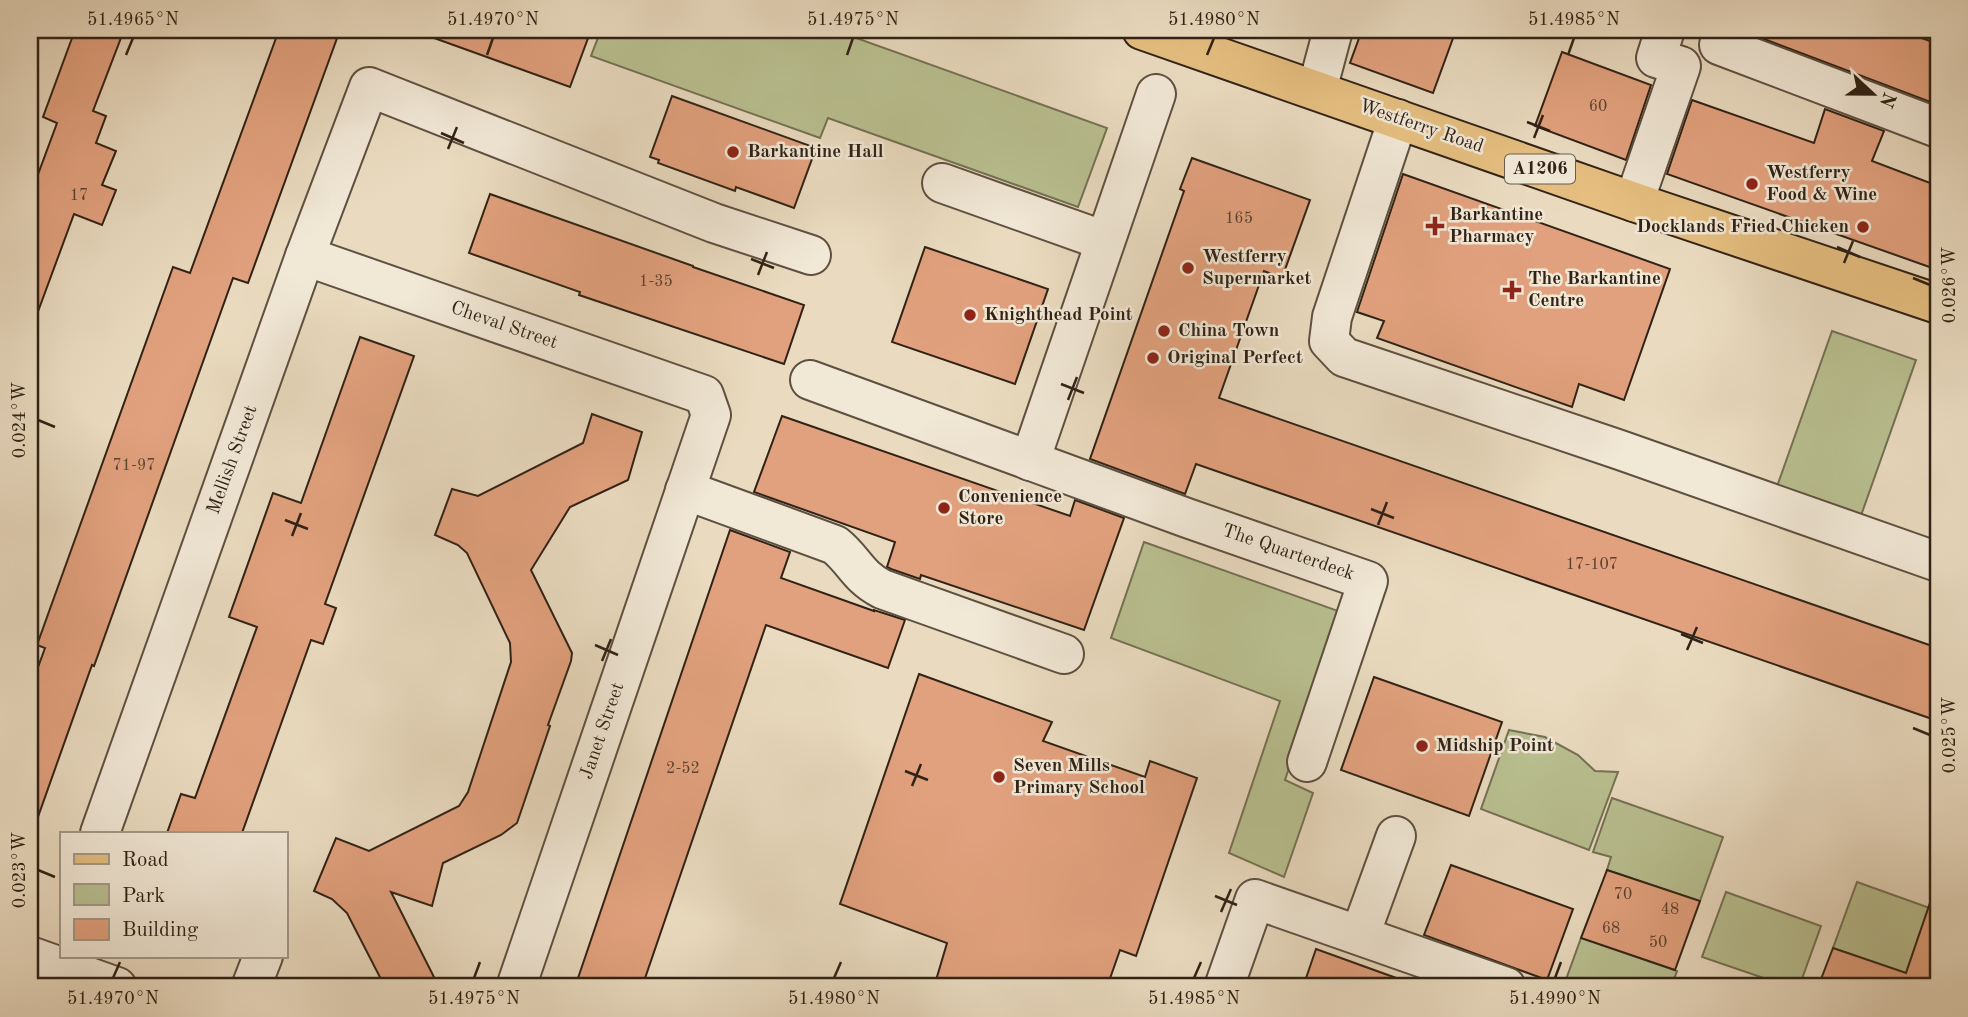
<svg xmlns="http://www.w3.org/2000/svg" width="1968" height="1017" viewBox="0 0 1968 1017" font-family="'Old Standard TT',serif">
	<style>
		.green { fill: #b9c091; stroke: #747154; stroke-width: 2 }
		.building { fill: #e2a17e; stroke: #302216; stroke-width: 2 }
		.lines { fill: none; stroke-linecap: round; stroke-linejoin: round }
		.minor-casing { stroke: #5e5040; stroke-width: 42 }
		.major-casing { stroke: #302216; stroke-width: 42 }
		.minor { stroke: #f1e8d6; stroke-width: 38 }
		.major { stroke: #e5be80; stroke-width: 38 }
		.ticks { fill: none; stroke: #302216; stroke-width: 2.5 }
		.poi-dot { fill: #8f2418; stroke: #f1e8d6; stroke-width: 2.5 }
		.labels { text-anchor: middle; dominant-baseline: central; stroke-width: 5; stroke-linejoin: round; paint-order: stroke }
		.number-label { font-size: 16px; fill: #5c4230 }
		.shield { fill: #f1e8d6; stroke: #6a5d50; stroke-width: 2 }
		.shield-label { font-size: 18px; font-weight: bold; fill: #302216 }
		.street-label { font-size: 19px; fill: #302216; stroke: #f1e8d6 }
		.poi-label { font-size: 19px; font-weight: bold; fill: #302216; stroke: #f1e8d6; text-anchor: start }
		.neatline { fill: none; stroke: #302216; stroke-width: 2.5 }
		.ticks-label { font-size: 18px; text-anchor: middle; fill: #302216 }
	</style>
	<rect width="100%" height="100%" fill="#eadbc0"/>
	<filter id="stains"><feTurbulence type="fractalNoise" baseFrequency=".00286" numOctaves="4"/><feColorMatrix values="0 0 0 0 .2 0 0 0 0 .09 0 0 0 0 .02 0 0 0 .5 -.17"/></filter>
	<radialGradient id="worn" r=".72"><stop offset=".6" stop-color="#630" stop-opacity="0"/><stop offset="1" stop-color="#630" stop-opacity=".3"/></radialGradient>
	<g class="green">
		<path d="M601,30h233l273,98 -29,79 -250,-89 -8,20 -229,-82z"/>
		<path d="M1832,331l84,29 -58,164 -84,-29z"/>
		<path d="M1144,542l197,70 -56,168 28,13 -29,84 -55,-24 51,-152 -169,-63z"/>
		<path d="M1509,730l36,7 33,18 17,16 23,1 -29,78 -108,-41z"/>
		<path d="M1612,798l111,39 -23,64 -93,-31 4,-13 -18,-5z"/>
		<path d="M1857,882l81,29v27l-18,-6 -14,41 -73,-25z"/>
		<path d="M1726,892l95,34 -22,61h-9l-88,-30z"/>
		<path d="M1581,938l96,33 -6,16h-100l-7,-2z"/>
	</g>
	<g class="building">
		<path d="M75,30h49l-31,81 13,5 -10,27 20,8 -14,34 14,5 -14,35 -28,-11 -41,111 -3,-1v-128l27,-73 -14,-6z"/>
		<path d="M279,30h61l-92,253 -15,-5 -139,388 -2,-1 -58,163 -4,-1v-138l15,-41 -8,-3 136,-378 17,6z"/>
		<path d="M423,30h168l-21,57 -147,-53z"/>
		<path d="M1362,30h94l-23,63 -83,-30z"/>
		<path d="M1740,30h160l38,14v42l-5,17z"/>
		<path d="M1562,52l89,33 -25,75 -91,-34z"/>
		<path d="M672,96l144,52 -22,60 -58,-21 -1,4 -77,-28 1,-3 -9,-3z"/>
		<path d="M1692,100l122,43 11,-34 59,22 -12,30 66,25v84l-271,-96z"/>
		<path d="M1192,158l118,42 -28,78 -18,-7 -45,127 719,250v73l-742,-257 -11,30 -95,-35 94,-268 -4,-2z"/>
		<path d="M1403,174l267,95 -46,131 -45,-16 -7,23 -195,-69 7,-17 -27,-9z"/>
		<path d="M490,194l203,72v1l111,38 -20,59 -205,-69 1,-3 -111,-39z"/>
		<path d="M925,247l123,42 -33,95 -123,-42z"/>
		<path d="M360,337l54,19 -89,248 11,4 -13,36 -12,-4 -69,193h-75l14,-39 14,4 62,-171 -28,-10 44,-124 28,10z"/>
		<path d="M592,414l50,18 -14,48 -58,27 -39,63 41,83 -1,8 -23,64 2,1 -33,97 -16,12 -58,28 -11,43 -41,-14 48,95h-54l-38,-74 -15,-14 -18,-8 22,-53 33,13 90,-45 9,-14 43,-130 -1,-19 -43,-90 -9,-8 -23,-10 17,-46 26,7 105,-53z"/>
		<path d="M782,416l288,100 5,-16 49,18 -40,112 -163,-55 -1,4 -29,-10 -4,-2 8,-25 -141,-50z"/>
		<path d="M730,530l60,22 -9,26 93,33v-1l31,10 -17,48 -122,-43 -124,362h-67z"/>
		<path d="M919,674l133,48 -9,19 102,36 5,-16 47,17 -61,178 -16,-6 -13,37h-173l13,-44 -107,-39z"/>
		<path d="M1374,677l128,45 -33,94 -128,-46z"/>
		<path d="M1451,865l122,44 -26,71 -123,-45z"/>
		<path d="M1607,870l93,31 -25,69 -94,-32z"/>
		<path d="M1933,894l5,1v92h-120l15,-39 73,25z"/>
		<path d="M1316,949l94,34 -1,4h-106z"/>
	</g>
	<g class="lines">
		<g class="minor-casing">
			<g id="minor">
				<path d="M1719,45l219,83"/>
				<path d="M1317,90l16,-60"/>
				<path d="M1398,119l-66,198 -3,24 15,16 276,93 318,112"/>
				<path d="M942,183l163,58"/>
				<path d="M1634,202l47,-136 -25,-8 9,-28"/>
				<path d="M305,256l399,139 7,20 -195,572"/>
				<path d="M810,380l377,138 181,63 -61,181"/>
				<path d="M1030,461l126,-367"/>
				<path d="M685,490l150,55c19,15 22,31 47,44l182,65"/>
				<path d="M100,833l205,-577 64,-169 345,136 97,32"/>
				<path d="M1360,935l36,-99"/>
				<path d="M30,956l87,31"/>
				<path d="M251,987l12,-31"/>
				<path d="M1224,987l31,-88 251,88"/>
			</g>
		</g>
		<g class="major-casing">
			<path id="major" d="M1142,30l492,172 304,102"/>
		</g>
		<use href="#minor" class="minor"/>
		<use href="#major" class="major"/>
	</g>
	<path class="ticks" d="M126,55l7,-17M487,55l6,-17M847,55l6,-17M1207,55l7,-17M1568,55l6,-17M1527,122l23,9M441,133l23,10M1534,138l9,-23M448,149l9,-22M1837,247l23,10M751,259l23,9M1844,263l9,-22M758,275l9,-23M1913,278l17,7M1061,384l23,9M1068,400l9,-23M38,420l17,7M1371,509l23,9M285,520l23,9M1378,525l9,-23M292,536l9,-23M1681,634l22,9M595,645l23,10M1687,650l10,-23M602,661l9,-22M1913,728l17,7M905,771l23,9M912,786l9,-22M38,870l17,7M1215,896l22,9M1221,912l10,-23M113,978l7,-16M474,978l6,-16M834,978l7,-16M1194,978l7,-16M1555,978l6,-16"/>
	<g class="poi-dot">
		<circle cx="733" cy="152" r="7"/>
		<circle cx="1752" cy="184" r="7"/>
		<path d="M1431.5 215.5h7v7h7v7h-7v7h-7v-7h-7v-7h7z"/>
		<circle cx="1863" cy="227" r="7"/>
		<circle cx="1188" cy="268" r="7"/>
		<path d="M1508.5 279.5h7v7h7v7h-7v7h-7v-7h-7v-7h7z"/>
		<circle cx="970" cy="315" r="7"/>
		<circle cx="1164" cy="331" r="7"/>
		<circle cx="1153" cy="358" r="7"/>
		<circle cx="944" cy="508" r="7"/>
		<circle cx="1422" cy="746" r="7"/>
		<circle cx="999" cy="777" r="7"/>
	</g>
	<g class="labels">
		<g class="number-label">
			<text x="1598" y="107">60</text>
			<text x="79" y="196">17</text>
			<text x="1239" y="219">165</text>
			<text x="656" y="282">1-35</text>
			<text x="134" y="466">71-97</text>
			<text x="1592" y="565">17-107</text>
			<text x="683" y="769">2-52</text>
			<text x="1623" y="895">70</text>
			<text x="1670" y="910">48</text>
			<text x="1611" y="929">68</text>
			<text x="1658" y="943">50</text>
		</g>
		<rect class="shield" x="1505" y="154.5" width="70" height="29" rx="5"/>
		<g class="shield-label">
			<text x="1540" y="169">A1206</text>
		</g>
		<g class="street-label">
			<text transform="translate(1421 127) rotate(19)">Westferry Road</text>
			<text transform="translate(504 326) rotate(19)">Cheval Street</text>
			<text transform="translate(233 460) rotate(-70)">Mellish Street</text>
			<text transform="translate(1288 553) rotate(19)">The Quarterdeck</text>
			<text transform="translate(603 731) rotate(-71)">Janet Street</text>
		</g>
		<g class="poi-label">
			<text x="747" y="152">Barkantine Hall</text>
			<text x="1766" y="173">Westferry<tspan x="1766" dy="22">Food &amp; Wine</tspan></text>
			<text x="1449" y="215">Barkantine<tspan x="1449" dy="22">Pharmacy</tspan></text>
			<text x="1849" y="227" text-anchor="end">Docklands Fried Chicken</text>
			<text x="1202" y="257">Westferry<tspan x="1202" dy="22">Supermarket</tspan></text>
			<text x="1528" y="279">The Barkantine<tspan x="1528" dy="22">Centre</tspan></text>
			<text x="984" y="315">Knighthead Point</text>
			<text x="1178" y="331">China Town</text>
			<text x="1167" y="358">Original Perfect</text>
			<text x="958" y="497">Convenience<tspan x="958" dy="22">Store</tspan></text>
			<text x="1436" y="746">Midship Point</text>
			<text x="1013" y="766">Seven Mills<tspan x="1013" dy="22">Primary School</tspan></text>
		</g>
	</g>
	<rect width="1968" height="1017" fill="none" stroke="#eadbc0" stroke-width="77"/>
	<rect x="60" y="832" width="228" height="126" fill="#f1e8d6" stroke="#a49989" stroke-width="2"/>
	<rect x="74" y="854" width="35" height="10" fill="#e5be80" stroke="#a49989" stroke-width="2"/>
	<text x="122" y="866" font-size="21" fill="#302216">Road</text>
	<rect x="74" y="884" width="35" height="21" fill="#b9c091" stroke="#a49989" stroke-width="2"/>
	<text x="122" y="902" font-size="21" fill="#302216">Park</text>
	<rect x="74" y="919" width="35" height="21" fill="#e2a17e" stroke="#a49989" stroke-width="2"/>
	<text x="122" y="936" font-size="21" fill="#302216">Building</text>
	<g transform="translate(1873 94) rotate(112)" stroke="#f1e8d6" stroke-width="5" paint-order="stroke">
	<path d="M0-5L12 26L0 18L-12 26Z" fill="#302216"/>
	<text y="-10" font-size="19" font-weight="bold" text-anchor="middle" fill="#302216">N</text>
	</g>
	<rect x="38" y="38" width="1892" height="940" class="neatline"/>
	<g class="ticks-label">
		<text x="133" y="25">51.4965°N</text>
		<text x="493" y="25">51.4970°N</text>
		<text x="853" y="25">51.4975°N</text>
		<text x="1214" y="25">51.4980°N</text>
		<text x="1574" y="25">51.4985°N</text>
		<text transform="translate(1949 285) rotate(-90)" y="6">0.026°W</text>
		<text transform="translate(19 420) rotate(-90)" y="6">0.024°W</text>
		<text transform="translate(1949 735) rotate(-90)" y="6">0.025°W</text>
		<text transform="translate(19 870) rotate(-90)" y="6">0.023°W</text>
		<text x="113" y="1004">51.4970°N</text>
		<text x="474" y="1004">51.4975°N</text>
		<text x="834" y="1004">51.4980°N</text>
		<text x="1194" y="1004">51.4985°N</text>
		<text x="1555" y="1004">51.4990°N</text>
	</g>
	<rect width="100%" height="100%" filter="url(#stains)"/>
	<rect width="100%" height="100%" fill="url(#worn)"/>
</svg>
